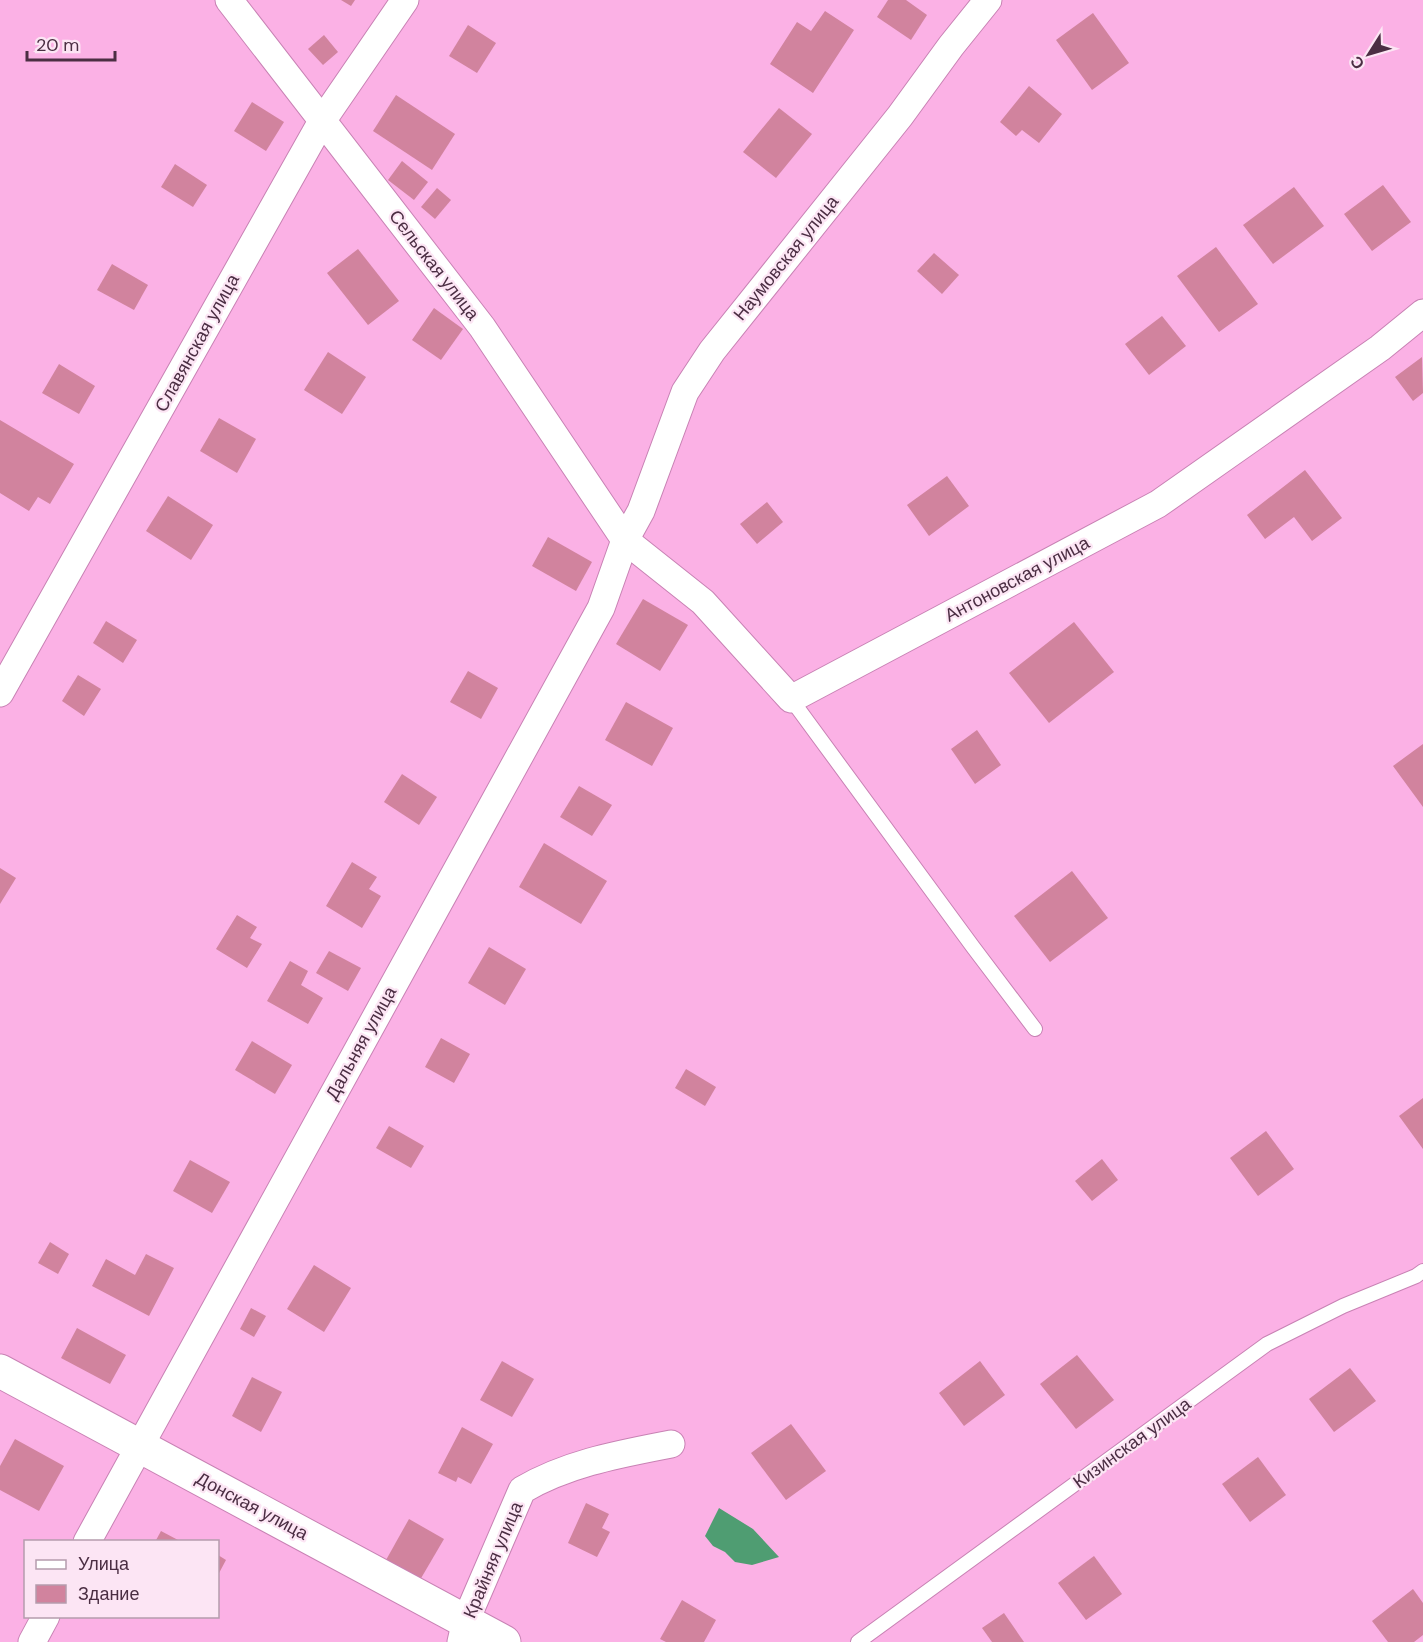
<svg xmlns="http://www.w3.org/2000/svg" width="1423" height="1642" viewBox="0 0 1423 1642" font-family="'DM Sans',sans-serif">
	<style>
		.water { fill: #4f9d72 }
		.building { fill: #d1839e }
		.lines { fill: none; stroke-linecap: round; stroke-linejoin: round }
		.service-casing { stroke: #c882b4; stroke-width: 16 }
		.minor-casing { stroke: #c882b4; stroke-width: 29 }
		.tertiary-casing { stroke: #c882b4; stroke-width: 35 }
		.service { stroke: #fff; stroke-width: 14 }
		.minor { stroke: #fff; stroke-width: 27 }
		.tertiary { stroke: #fff; stroke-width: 33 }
		.labels { text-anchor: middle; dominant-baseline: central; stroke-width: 4.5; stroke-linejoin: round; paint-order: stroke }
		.street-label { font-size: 18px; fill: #4b2e43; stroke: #fce5f4 }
	</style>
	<rect width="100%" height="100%" fill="#fbb1e5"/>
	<path class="water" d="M719,1508l34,21 26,28 -27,8 -17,-3 -10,-10 -12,-6 -8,-10z"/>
	<g class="building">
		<path d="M341,0h14l-4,6z"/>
		<path d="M888,0h18l21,15 -16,25 -34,-23z"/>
		<path d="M825,11l29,19 -41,63 -43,-29 27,-42 14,9z"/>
		<path d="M1093,13l36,50 -37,27 -36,-50z"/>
		<path d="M468,25l28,18 -19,30 -28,-17z"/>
		<path d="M324,35l14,17 -15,13 -15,-16z"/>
		<path d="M1029,86l33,28 -23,29 -17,-13 -6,6 -16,-14z"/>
		<path d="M396,95l59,39 -23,36 -59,-39z"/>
		<path d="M252,102l32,20 -18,29 -32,-20z"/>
		<path d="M779,108l33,26 -36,44 -33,-26z"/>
		<path d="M402,161l26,21 -14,18 -26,-20z"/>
		<path d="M175,164l32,21 -14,22 -32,-20z"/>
		<path d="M1383,185l28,37 -39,29 -28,-37z"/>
		<path d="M1294,187l30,39 -51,38 -30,-39z"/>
		<path d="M437,188l14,12 -16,19 -14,-12z"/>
		<path d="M1216,247l42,57 -39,28 -42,-56z"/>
		<path d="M358,249l41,52 -31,24 -41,-52z"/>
		<path d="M934,253l25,22 -17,19 -25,-23z"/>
		<path d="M112,264l36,21 -14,25 -37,-20z"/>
		<path d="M434,308l29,21 -22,31 -29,-20z"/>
		<path d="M1162,316l24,30 -37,29 -24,-31z"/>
		<path d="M328,352l38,25 -24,37 -38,-24z"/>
		<path d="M1422,357l1,36 -10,8 -18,-24z"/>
		<path d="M59,364l36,22 -16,28 -37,-21z"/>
		<path d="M219,418l37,21 -19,34 -37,-22z"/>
		<path d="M0,420l74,44 -24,40 -12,-7 -9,14 -29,-18z"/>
		<path d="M1305,470l37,48 -30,23 -18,-24 -29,22 -18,-24z"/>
		<path d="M947,476l22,30 -40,30 -22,-31z"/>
		<path d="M168,496l45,29 -22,35 -45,-29z"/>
		<path d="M767,502l16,20 -26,22 -17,-20z"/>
		<path d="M548,537l44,25 -16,29 -44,-25z"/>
		<path d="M643,599l45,26 -28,46 -44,-27z"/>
		<path d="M106,621l31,19 -14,23 -30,-20z"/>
		<path d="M1074,622l40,50 -65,51 -40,-50z"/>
		<path d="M468,671l30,17 -17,31 -31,-17z"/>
		<path d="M78,675l23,14 -17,27 -22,-15z"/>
		<path d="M626,702l47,26 -21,38 -47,-26z"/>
		<path d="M977,730l24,35 -26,19 -24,-35z"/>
		<path d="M1423,744v63l-30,-41z"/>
		<path d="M402,774l35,23 -18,28 -35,-23z"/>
		<path d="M579,786l33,19 -20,31 -32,-19z"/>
		<path d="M544,843l63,38 -26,43 -62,-37z"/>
		<path d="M352,862l25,15 -8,12 12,7 -19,32 -36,-22z"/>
		<path d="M0,868l16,10 -16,26z"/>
		<path d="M1072,871l36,47 -58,44 -36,-46z"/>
		<path d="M237,915l20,12 -7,11 12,6 -15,24 -31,-19z"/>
		<path d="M489,947l37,22 -21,36 -37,-22z"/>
		<path d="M329,951l32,17 -13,23 -32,-18z"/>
		<path d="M290,961l18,10 -7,14 22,13 -15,26 -41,-23z"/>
		<path d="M441,1038l29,16 -16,29 -29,-16z"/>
		<path d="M252,1041l40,24 -17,29 -40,-24z"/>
		<path d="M686,1069l30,18 -11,19 -30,-18z"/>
		<path d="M1423,1098v51l-24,-33z"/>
		<path d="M389,1126l35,20 -13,22 -35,-20z"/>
		<path d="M1266,1131l28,38 -36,27 -28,-38z"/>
		<path d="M1102,1159l16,21 -26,21 -17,-20z"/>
		<path d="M190,1160l40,22 -18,31 -39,-22z"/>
		<path d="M50,1242l19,12 -11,20 -20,-11z"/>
		<path d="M146,1254l28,14 -25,48 -57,-30 14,-27 29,16z"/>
		<path d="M314,1265l37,23 -27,44 -37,-23z"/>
		<path d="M251,1308l15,8 -12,21 -14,-8z"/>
		<path d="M77,1328l49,27 -16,29 -49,-26z"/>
		<path d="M1077,1355l37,45 -38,29 -36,-45z"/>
		<path d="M502,1361l32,18 -22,38 -32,-17z"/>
		<path d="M980,1361l25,34 -41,31 -25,-33z"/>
		<path d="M1350,1368l26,33 -42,31 -25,-33z"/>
		<path d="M252,1377l30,15 -21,40 -29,-16z"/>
		<path d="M791,1424l35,47 -40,29 -35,-47z"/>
		<path d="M462,1427l31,17 -22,40 -13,-7 -2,5 -18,-9z"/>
		<path d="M15,1439l49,27 -25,45 -39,-21v-24z"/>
		<path d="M1258,1457l28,38 -36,27 -28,-38z"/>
		<path d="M586,1503l23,11 -7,14 8,4 -13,25 -29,-14z"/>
		<path d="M409,1519l35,20 -24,41 -34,-20z"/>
		<path d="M161,1531l17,9 -1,2h-22z"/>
		<path d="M218,1555l8,5 -8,15z"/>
		<path d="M1094,1556l28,38 -36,26 -28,-37z"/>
		<path d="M1413,1589l10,14v32l-9,7h-26l-16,-21z"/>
		<path d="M682,1600l34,20 -12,22h-38l-6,-3z"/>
		<path d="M1004,1613l20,29h-32l-10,-14z"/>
	</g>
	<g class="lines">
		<g class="service-casing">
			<g id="service">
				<path d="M791,699l182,248 62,82"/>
				<path d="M858,1642l409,-298 76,-38 73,-30 7,-5"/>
			</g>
		</g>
		<g class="minor-casing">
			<g id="minor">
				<path d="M229,0l253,327 143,213 78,62 88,97 367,-195 222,-156 43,-35"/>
				<path d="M0,693l322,-572 83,-121"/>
				<path d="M87,1542l514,-934 24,-68 16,-29 44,-119 27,-41 188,-235 51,-70 37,-46"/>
				<path d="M32,1642l14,-26"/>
				<path d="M461,1642l5,-22 56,-130c46,-27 98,-36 149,-46"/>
			</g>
		</g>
		<g class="tertiary-casing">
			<path id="tertiary" d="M0,1371l504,271"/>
		</g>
		<use href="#service" class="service"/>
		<use href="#minor" class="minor"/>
		<use href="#tertiary" class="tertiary"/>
	</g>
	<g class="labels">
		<g class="street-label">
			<text transform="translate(786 258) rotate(-51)">Наумовская улица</text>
			<text transform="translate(434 265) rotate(52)">Сельская улица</text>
			<text transform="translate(197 343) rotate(-61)">Славянская улица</text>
			<text transform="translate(1017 579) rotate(-28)">Антоновская улица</text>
			<text transform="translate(361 1043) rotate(-61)">Дальняя улица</text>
			<text transform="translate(1132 1443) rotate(-36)">Кизинская улица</text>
			<text transform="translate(252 1506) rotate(28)">Донская улица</text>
			<text transform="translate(493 1560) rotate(-67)">Крайняя улица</text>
		</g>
	</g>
	<rect x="24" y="1540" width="195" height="78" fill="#fce5f4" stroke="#b59cad" stroke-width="1.5"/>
	<rect x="36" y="1560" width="30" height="9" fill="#ffffff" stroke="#b59cad" stroke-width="1.5"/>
	<text x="78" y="1570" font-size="18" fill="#4b2e43">Улица</text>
	<rect x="36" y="1585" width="30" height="18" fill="#d1839e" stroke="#b59cad" stroke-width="1.5"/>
	<text x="78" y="1600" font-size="18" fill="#4b2e43">Здание</text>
	<g transform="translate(1369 54) rotate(233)" stroke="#fce5f4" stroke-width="4.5" paint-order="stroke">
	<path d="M0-4.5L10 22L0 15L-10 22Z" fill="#4b2e43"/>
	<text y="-9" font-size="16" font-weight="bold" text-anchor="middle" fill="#4b2e43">С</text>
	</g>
	<path d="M27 51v9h88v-9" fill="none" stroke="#4b2e43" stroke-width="3"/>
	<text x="36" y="51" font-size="18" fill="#4b2e43" stroke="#fce5f4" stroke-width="4.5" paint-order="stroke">20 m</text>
</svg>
